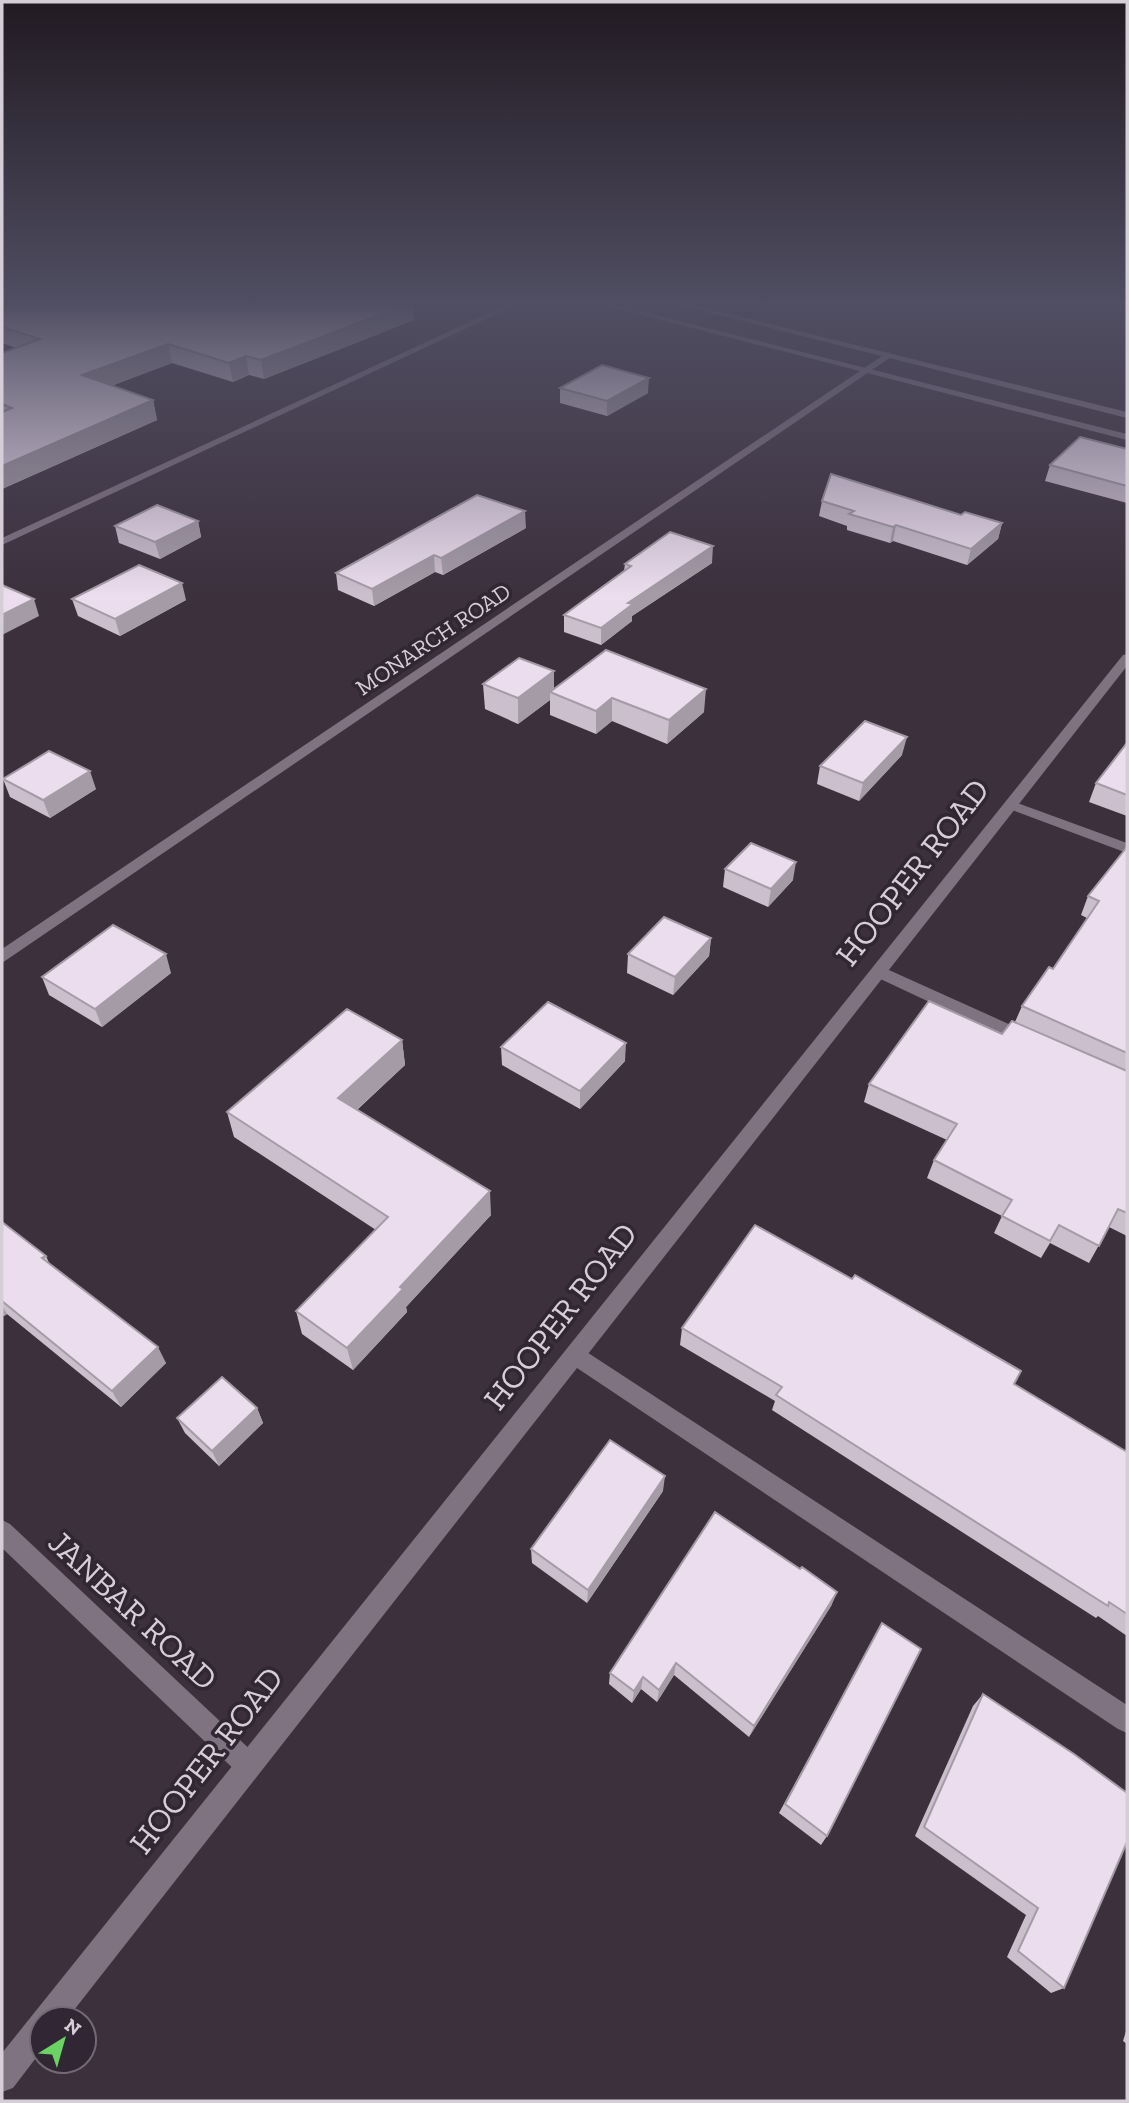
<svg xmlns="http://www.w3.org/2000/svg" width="1129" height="2103" viewBox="0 0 1129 2103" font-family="'Zilla Slab',serif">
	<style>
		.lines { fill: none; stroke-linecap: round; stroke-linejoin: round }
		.street { fill: #7f7281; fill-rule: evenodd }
		.secondary { fill: #7f7281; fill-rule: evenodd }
		.wall { fill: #cbbecd }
		.shaded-wall { fill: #a59ba7 }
		.building { fill: #ecddee; stroke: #a59ba7; stroke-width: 2 }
		.labels { text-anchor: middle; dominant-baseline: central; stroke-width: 7; stroke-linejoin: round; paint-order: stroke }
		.far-street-label { font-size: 23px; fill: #d6ced7; stroke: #312633 }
		.near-street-label { font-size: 33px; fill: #d6ced7; stroke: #312633 }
	</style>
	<rect width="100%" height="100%" fill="#3c303d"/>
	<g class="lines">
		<g class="street">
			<path d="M515,301h10l-523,244v-7z"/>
			<path d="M888,352l4,3 -1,2 -889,606v-14z"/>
			<path d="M1012,801l115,42v10l-120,-45 -2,-3z"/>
			<path d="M880,966l151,68 3,5 -3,5h-12l-145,-68 -2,-4 2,-4z"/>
			<path d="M576,1345l551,360v28l-9,-4 -550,-367 -3,-7 3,-7z"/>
			<path d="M2,1520l8,4 248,233 4,9 -4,9 -9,4 -9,-4 -238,-227z"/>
		</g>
		<g class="secondary">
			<path d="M588,301h13l526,133v6z"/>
			<path d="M664,301h13l450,111v6z"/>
			<path d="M1127,654v12l-1060,1353h-25v31l-29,38 -11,4v-39l1121,-1398z"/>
		</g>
	</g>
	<g class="wall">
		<path d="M2,301l412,19 -150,59 -15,-4 -16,7 -61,-19 -61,23 42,14 4,20 -155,69v-136l14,-5 -14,-5z"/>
		<path d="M560,388l88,5 -41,23 -47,-13z"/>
		<path d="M1127,449v54l-82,-22 5,-16z"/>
		<path d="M822,501l139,14 41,8 -4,16 -31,26 -74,-24 -3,2 -43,-13v-4l-28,-10z"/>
		<path d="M198,521l3,16 -41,22 -41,-16 -4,-17z"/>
		<path d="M526,528l-83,47 -8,-3 -61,34 -36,-16 -2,-17z"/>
		<path d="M712,563l-80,53v5l-31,24 -37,-13v-17l60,-44 1,-7z"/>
		<path d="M72,599l114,1 -66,36 -42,-20z"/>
		<path d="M483,684l71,5 150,23 -37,32 -55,-23 -16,13 -46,-19v-15l-32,24 -33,-15z"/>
		<path d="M1127,743v73l-38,-14 7,-19z"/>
		<path d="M902,755l-43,46 -42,-17 3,-18z"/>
		<path d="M3,779l93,10 -46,29 -40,-21z"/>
		<path d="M1127,847v389l-18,-9 -20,36 -39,-20 -9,15 -47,-25 8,-17 -75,-38 7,-18 13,-20 -83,-38 5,-18 133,-50 13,-12 7,-16 31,-37 34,-51 -6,-3 7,-19z"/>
		<path d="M725,869l68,11 -25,27 -45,-20z"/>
		<path d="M711,938l-2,18 -36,39 -46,-22 1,-19z"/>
		<path d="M171,973l-69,54 -53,-32 -7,-18z"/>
		<path d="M402,1040l3,25 -48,45 134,105 -85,92 1,5 -54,58 -51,-36 -6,-23 80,-81 -142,-93 -7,-25z"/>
		<path d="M501,1047l124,14 -45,48 -78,-44z"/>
		<path d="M2,1222l44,34 4,9 116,98 -45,44 -114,-93 -3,2 -2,-2z"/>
		<path d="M682,1328l332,56 113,68v184l-29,-20 -2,2 -324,-208 3,-9 -95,-56z"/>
		<path d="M257,1408l6,15 -44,43 -34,-33 -8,-15z"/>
		<path d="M663,1491l-76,112 -55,-40 -1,-14z"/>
		<path d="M800,1569l37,23 -6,14 -82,131 -75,-62 -17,27 -16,-13 -9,14 -23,-19 1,-11z"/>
		<path d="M882,1623l-55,213 -6,9 -42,-32z"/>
		<path d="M983,1694l81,294 -13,5 -44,-36 19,-42 -111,-79 58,-130z"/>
		<path d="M1127,2028v16l-4,-3z"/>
	</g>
	<g class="shaded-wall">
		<path d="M2,301h56l-56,18z"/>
		<path d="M413,302l1,18 -150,59 -3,-19z"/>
		<path d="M168,344l4,19 -85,32 -5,-20z"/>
		<path d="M246,356l3,19 -16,7 -4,-19z"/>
		<path d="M649,378l-1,15 -41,23v-15z"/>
		<path d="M153,400l4,20 -155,69v-23z"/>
		<path d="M525,511l1,17 -83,47 -2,-17z"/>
		<path d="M198,521l3,16 -41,22 -5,-17z"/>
		<path d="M1002,523l-4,16 -31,26 4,-16z"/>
		<path d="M896,525l-3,16 -3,2 3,-16z"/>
		<path d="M713,546l-1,17 -80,53v5l-31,24v-17l27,-25z"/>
		<path d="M434,555l1,17 -61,34 -2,-17z"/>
		<path d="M182,583l4,17 -66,36 -5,-17z"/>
		<path d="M34,599l5,17 -37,19v-20z"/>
		<path d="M554,671v23l-4,-2v8l-32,24v-26z"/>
		<path d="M706,689l-2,23 -37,32 2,-24z"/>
		<path d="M612,698v23l-16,13v-23z"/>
		<path d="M907,737l-5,18 -43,46 4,-18z"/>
		<path d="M90,771l6,18 -46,29 -7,-18z"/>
		<path d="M796,862l-3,18 -25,27 3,-18z"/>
		<path d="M711,938l-2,18 -36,39 2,-18z"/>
		<path d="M166,954l5,19 -69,54 -7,-18z"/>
		<path d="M402,1040l3,25 -62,57 -5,-24z"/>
		<path d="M626,1043l-1,18 -45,48v-18z"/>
		<path d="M490,1191l1,24 -85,92 1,5 -54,58 -6,-22 53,-61z"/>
		<path d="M2,1305l5,9 -3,2 -2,-4z"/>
		<path d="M158,1347l8,16 -45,44 -9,-16z"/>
		<path d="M257,1408l6,15 -44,43 -7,-15z"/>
		<path d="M665,1476l-2,15 -76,112 1,-13z"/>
		<path d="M837,1592l-6,14 -82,131 5,-11z"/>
		<path d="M676,1663l-2,12 -17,27 2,-12z"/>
		<path d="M643,1677l-2,12 -9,14 2,-12z"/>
	</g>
	<g class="building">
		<path d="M27,301h383l3,1 -152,58 -15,-4 -17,7 -61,-19 -86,31 71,25 -151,66v-54l10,-4 -10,-4v-51l38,-14 -38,-12v-17z"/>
		<path d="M602,365l47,13 -42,23 -47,-13z"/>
		<path d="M1080,437l47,12v37l-77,-21z"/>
		<path d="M831,474l130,41 4,-3 37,11 -31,26 -75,-24 -3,2 -44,-13 5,-3 -32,-10z"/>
		<path d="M477,495l48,16 -84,47 -7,-3 -62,34 -36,-16z"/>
		<path d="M157,505l41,16 -43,21 -40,-16z"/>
		<path d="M670,532l43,14 -85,57 5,1 -32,24 -37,-13 67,-49 -6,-2z"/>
		<path d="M139,565l43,18 -67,36 -43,-20z"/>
		<path d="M2,585l32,14 -32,16z"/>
		<path d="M606,650l100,39 -37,31 -57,-22 -16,13 -46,-19z"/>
		<path d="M519,658l35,13 -36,27 -35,-14z"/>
		<path d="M865,721l42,16 -44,46 -43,-17z"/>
		<path d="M1127,743v52l-31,-12z"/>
		<path d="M49,751l41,20 -47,29 -40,-21z"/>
		<path d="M751,843l45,19 -25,27 -46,-20z"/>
		<path d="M1127,847v206l-105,-47 27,-39 4,2 46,-68 -11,-5z"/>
		<path d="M664,917l47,21 -36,39 -47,-23z"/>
		<path d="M113,925l53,29 -71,55 -53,-32z"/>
		<path d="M929,1001l73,33 10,-13 115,50v142l-9,-4 -19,37 -40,-21 -9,16 -48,-25 10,-16 -78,-40 23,-36 -88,-40z"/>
		<path d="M548,1002l78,41 -46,48 -79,-44z"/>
		<path d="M347,1009l55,31 -64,58 152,93 -90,96 3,2 -56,59 -51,-37 92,-94 -161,-105z"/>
		<path d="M2,1222l44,34 -4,2 116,89 -46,44 -110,-90z"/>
		<path d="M755,1225l97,54 3,-4 166,96 -7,13 113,68v162l-18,-12 -1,4 -332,-211 6,-8 -100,-59z"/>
		<path d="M222,1377l35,31 -45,43 -35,-33z"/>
		<path d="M610,1440l55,36 -77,114 -57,-41z"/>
		<path d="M715,1512l85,57 2,-2 35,25 -83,134 -78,-63 -17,27 -16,-13 -9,14 -24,-18z"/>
		<path d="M882,1623l39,26 -94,187 -42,-32z"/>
		<path d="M983,1694l91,60 53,39v49l-63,146 -46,-37 20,-43 -114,-81z"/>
	</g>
	<linearGradient id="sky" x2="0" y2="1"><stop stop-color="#211a22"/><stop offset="0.51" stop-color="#504e62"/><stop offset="1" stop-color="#504e62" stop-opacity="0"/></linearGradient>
	<rect width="1129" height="595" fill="url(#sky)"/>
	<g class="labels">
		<g class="far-street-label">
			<text transform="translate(433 639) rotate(-34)">MONARCH ROAD</text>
		</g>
		<g class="near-street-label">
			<text transform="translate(912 872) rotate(-52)">HOOPER ROAD</text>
			<text transform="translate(560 1316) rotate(-52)">HOOPER ROAD</text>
			<text transform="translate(133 1610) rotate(43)">JANBAR ROAD</text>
			<text transform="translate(206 1760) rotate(-52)">HOOPER ROAD</text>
		</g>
	</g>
	<rect width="1129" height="2103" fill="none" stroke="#d6ced7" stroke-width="7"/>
	<g transform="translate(63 2040) rotate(37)"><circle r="33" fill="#312633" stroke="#736975" stroke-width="2"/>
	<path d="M0-5L12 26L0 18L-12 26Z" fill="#6ad363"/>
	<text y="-10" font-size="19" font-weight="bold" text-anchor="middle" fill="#d6ced7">N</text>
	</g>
</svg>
